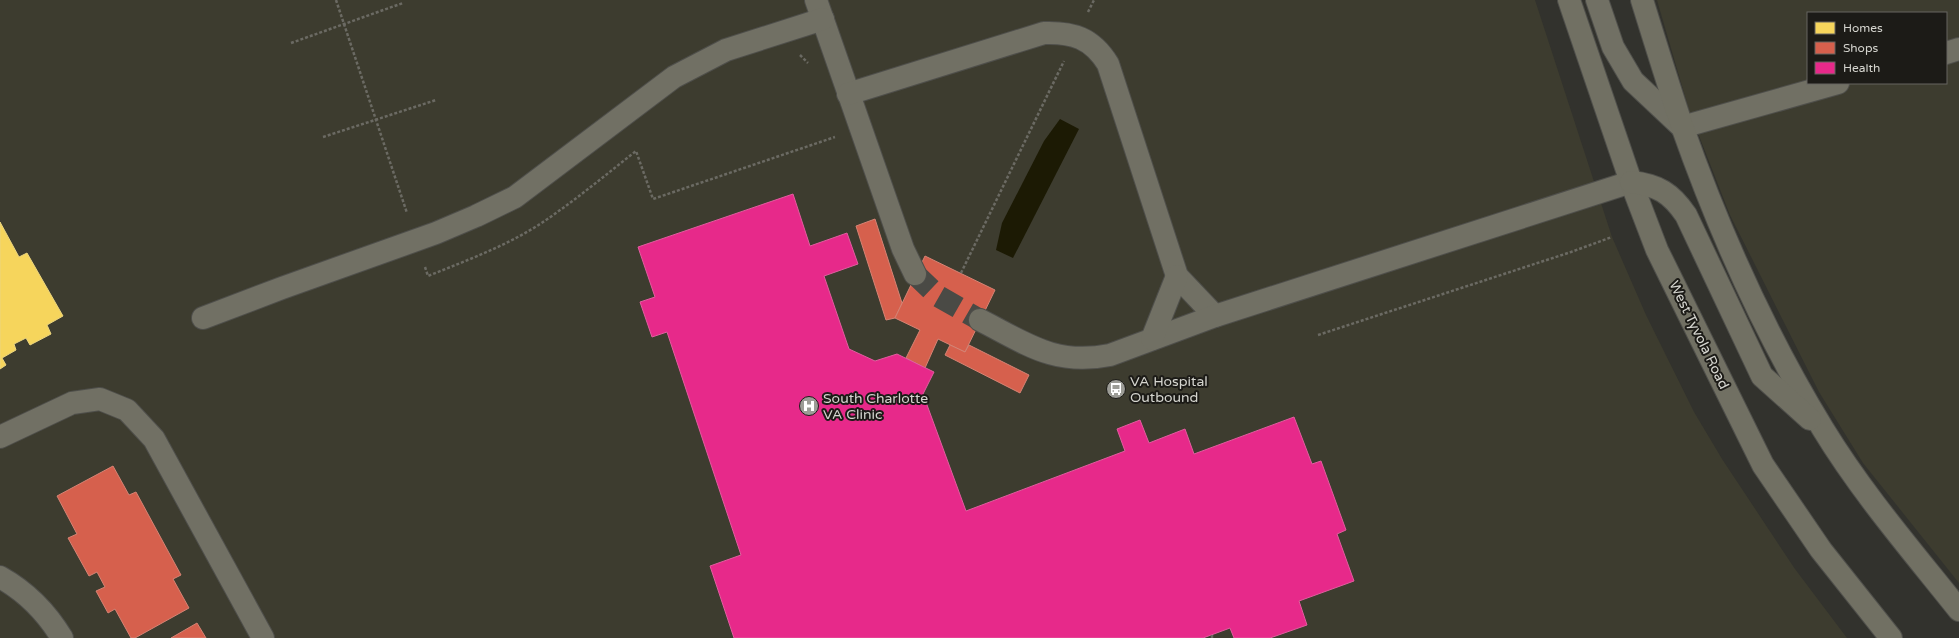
<svg xmlns="http://www.w3.org/2000/svg" width="1959" height="638" viewBox="0 0 1959 638" font-family="'Varela Round',sans-serif">
	<style>
		.built { fill: #3d3c2f; fill-rule: evenodd }
		.water { fill: #1c1a04 }
		.homes { fill: #f6d55c; stroke: #ecd57e }
		.shops { fill: #d6604d; stroke: #d68374 }
		.health { fill: #e7298a; stroke: #e25d9f }
		.lines { fill: none; stroke-linecap: round; stroke-linejoin: round }
		.minor-tunnel { stroke: #4a4a45; stroke-width: 22; stroke-dasharray: 22 11; stroke-linecap: butt }
		.minor-casing { stroke: #4f4f4b; stroke-width: 24 }
		.major-casing { stroke: #4f4f4b; stroke-width: 24 }
		.path { stroke: #6b6a63; stroke-width: 2.5; stroke-dasharray: 3 2; stroke-linecap: butt }
		.minor { stroke: #717064; stroke-width: 22 }
		.major { stroke: #717063; stroke-width: 22 }
		.labels { text-anchor: middle; dominant-baseline: central; stroke-width: 4; stroke-linejoin: round; paint-order: stroke }
		.street-label { font-size: 14px; fill: #d5d5cf; stroke: #1c1b17 }
		.poi-label { font-size: 14px; fill: #d5d5cf; stroke: #1c1b17; text-anchor: start }
	</style>
	<rect width="100%" height="100%" fill="#32322d"/>
	<g class="built">
		<path d="M0,0h1535l77,237 34,78 48,97 28,47 73,110 52,69h-1847z"/>
		<path d="M1657,0h302v583l-96,-120 -44,-71 -89,-177 -41,-105zM1808,13h138v70h-138z"/>
	</g>
	<path class="water" d="M1060,119l19,10 -66,129 -17,-8 6,-27 42,-82z"/>
	<path class="homes" d="M0,222l19,35 8,-4 36,63 -16,9 4,9 -21,11 -4,-7 -12,6 2,6 -14,8 4,7 -6,4z"/>
	<g class="shops">
		<path d="M875,219l27,84 -7,15 -9,2 -30,-94z"/>
		<path d="M925,256l70,34 -30,62 -27,-13 -13,29 -19,-10 14,-28 -25,-12z"/>
		<path d="M950,345l15,7 4,-7 60,30 -9,18 -75,-38z"/>
		<path d="M113,466l16,29 7,-3 45,83 -8,4 16,29 -54,30h-4l-16,-29 -7,4 -12,-22 9,-4 -8,-15 -8,4 -21,-38 9,-4 -20,-38z"/>
		<path d="M197,623l9,15h-35z"/>
	</g>
	<path class="health" d="M793,194l17,52 37,-13 11,31 -34,12 25,73 26,12 22,-7 37,18 -11,22 43,117 159,-60 -8,-22 23,-9 9,23 36,-14 9,25 100,-37 18,47 9,-3 25,69 -9,4 17,47 -55,20 8,24 -37,13h-36l-4,-10 -27,10h-469l-24,-72 31,-11 -74,-223 -15,5 -12,-35 15,-5 -17,-50z"/>
	<g class="lines">
		<path class="minor-tunnel" d="M915,274l23,22 42,24"/>
		<g class="minor-casing">
			<g id="minor">
				<path d="M816,0l87,249 12,25"/>
				<path d="M1597,0l16,47 20,34 49,46 156,-44"/>
				<path d="M1946,53l13,-4"/>
				<path d="M848,94l196,-61c29,-1 48,5 64,31l69,212 38,40"/>
				<path d="M203,318l79,-30 154,-55 40,-17 39,-19 159,-120 52,-27 97,-31"/>
				<path d="M980,320c47,24 75,46 130,35l105,-39 416,-134"/>
				<path d="M1152,339l25,-63"/>
				<path d="M0,437l72,-34 28,-4 27,11 27,29 109,199"/>
				<path d="M0,577c25,14 47,36 62,61"/>
			</g>
		</g>
		<g class="major-casing">
			<g id="major">
				<path d="M1569,0l62,182 26,68 106,215 58,85 70,88"/>
				<path d="M1642,0c13,42 26,84 40,126 37,105 83,208 141,303 39,64 89,122 136,181"/>
				<path d="M1631,182c27,3 40,11 55,33l76,161 48,43"/>
			</g>
		</g>
		<g class="path">
			<path d="M336,0l71,213"/>
			<path d="M1088,12l6,-12"/>
			<path d="M291,43l112,-40"/>
			<path d="M800,55l8,8"/>
			<path d="M323,137l113,-37"/>
			<path d="M425,267l3,9c42,-17 84,-32 121,-58 30,-21 58,-44 87,-67l17,48 182,-62"/>
			<path d="M961,273l103,-212"/>
			<path d="M1318,335l253,-83 41,-15"/>
			<path d="M1212,635v3"/>
		</g>
		<use href="#minor" class="minor"/>
		<use href="#major" class="major"/>
	</g>
	<defs>
		<g id="bus-disc" transform="scale(1)"><circle r="9.5" fill="#9c9c96" stroke="#1c1b17"/><path d="M-5-6H5V4H4V6H2V4H-2V6H-4V4H-5ZM-3.5-4V0h7V-4ZM-3.5 1.2v1.5H-2V1.2ZM2 1.2v1.5H3.5V1.2Z" fill="#fff"/></g>
		<g id="hospital-disc" transform="scale(1)"><circle r="9.5" fill="#9c9c96" stroke="#1c1b17"/><path d="M-5-5h3v3.5h4V-5h3V5h-3V1.5h-4V5h-3Z" fill="#fff"/></g>
	</defs>
	<g fill-rule="evenodd">
		<use href="#bus-disc" x="1116" y="389"/>
		<use href="#hospital-disc" x="809" y="406"/>
	</g>
	<g class="labels">
		<g class="street-label">
			<text transform="translate(1699 335) rotate(64)">West Tyvola Road</text>
		</g>
		<g class="poi-label">
			<text x="1130" y="381">VA Hospital<tspan x="1130" dy="16">Outbound</tspan></text>
			<text x="823" y="398">South Charlotte<tspan x="823" dy="16">VA Clinic</tspan></text>
		</g>
	</g>
	<rect x="1807" y="12" width="140" height="72" fill="#1c1b17" stroke="#666561"/>
	<rect x="1815" y="22" width="20" height="12" fill="#f6d55c" stroke="#666561"/>
	<text x="1843" y="32" font-size="12" fill="#d5d5cf">Homes</text>
	<rect x="1815" y="42" width="20" height="12" fill="#d6604d" stroke="#666561"/>
	<text x="1843" y="52" font-size="12" fill="#d5d5cf">Shops</text>
	<rect x="1815" y="62" width="20" height="12" fill="#e7298a" stroke="#666561"/>
	<text x="1843" y="72" font-size="12" fill="#d5d5cf">Health</text>
</svg>
